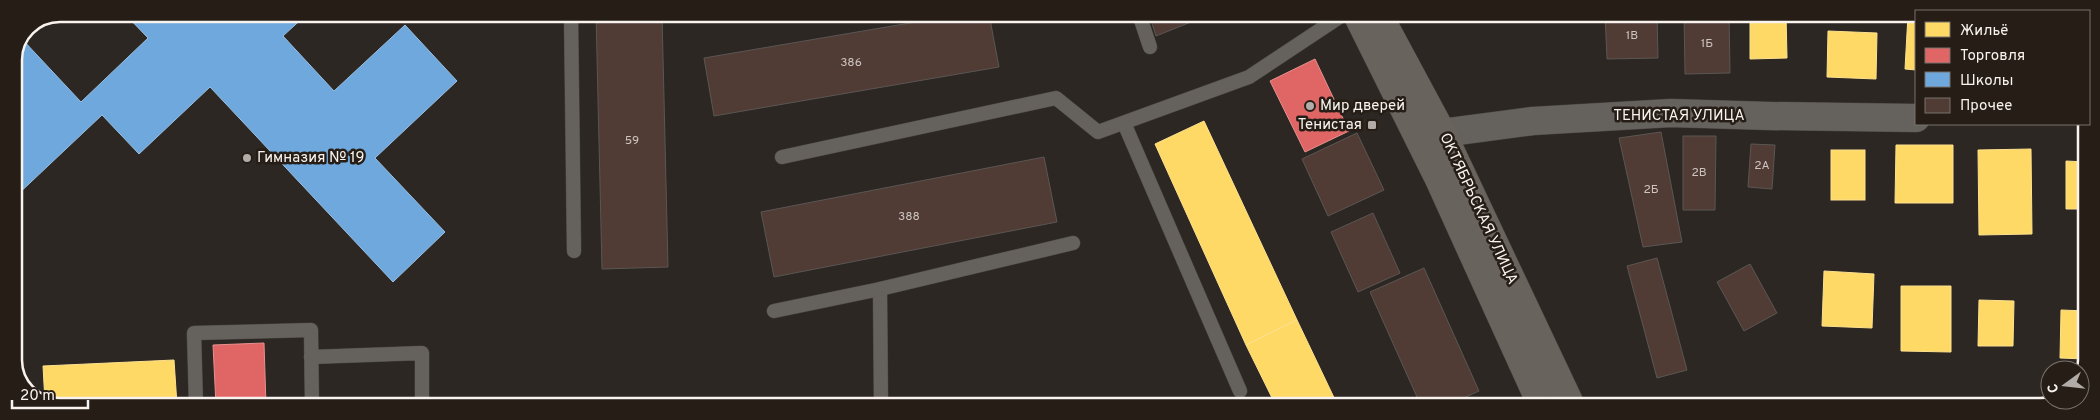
<svg xmlns="http://www.w3.org/2000/svg" width="2100" height="420" viewBox="0 0 2100 420" font-family="Overpass,sans-serif">
	<style>
		.homes { fill: #ffd966; stroke: #fde18f }
		.shops { fill: #e06666; stroke: #e7908f }
		.schools { fill: #6fa8dc; stroke: #98bee1 }
		.building { fill: #503c35; stroke: #5b5654 }
		.lines { fill: none; stroke-linecap: round; stroke-linejoin: round }
		.lane-casing { stroke: #4a4542; stroke-width: 15 }
		.street-casing { stroke: #4a4542; stroke-width: 29 }
		.secondary-casing { stroke: #4a4542; stroke-width: 29 }
		.lane { stroke: #65625e; stroke-width: 14 }
		.street { stroke: #65625e; stroke-width: 28 }
		.secondary { stroke: #68635c; stroke-width: 28 }
		.poi-dot { fill: #b1aca7; stroke: #251d16; stroke-width: 2 }
		.labels { text-anchor: middle; dominant-baseline: central; stroke-width: 5; stroke-linejoin: round; paint-order: stroke }
		.number-label { font-size: 12px; fill: #cec5c0 }
		.poi-label { font-size: 15px; fill: #f8f3ee; stroke: #251d16; text-anchor: start }
		.street-label { font-size: 15px; fill: #f8f3ee; stroke: #251d16 }
		.rim { fill: none; stroke: #f8f3ee; stroke-width: 2.5 }
	</style>
	<rect width="100%" height="100%" fill="#2c2722"/>
	<g class="homes">
		<path d="M1750,14h36l1,44 -37,1z"/>
		<path d="M1908,15h8v55l-11,-1z"/>
		<path d="M1828,31l49,2 -1,46 -49,-2z"/>
		<path d="M1204,121l93,199 -51,25 -91,-201z"/>
		<path d="M1896,145h57v58h-58z"/>
		<path d="M2031,149l1,85 -53,1 -1,-85z"/>
		<rect x="1831" y="150" width="34" height="50"/>
		<path d="M2066,161l20,1v47h-20z"/>
		<path d="M1824,271l50,3 -2,54 -50,-2z"/>
		<path d="M1901,286h50v66l-50,-1z"/>
		<path d="M1979,300l35,1 -1,45h-35z"/>
		<path d="M2061,310l25,1 -1,48 -25,-1z"/>
		<path d="M1297,320l41,86h-62l-30,-61z"/>
		<path d="M174,360l3,45h-126l-6,-3 -2,-36z"/>
	</g>
	<g class="shops">
		<path d="M1315,59l34,72 -44,21 -35,-71z"/>
		<path d="M264,343l2,63 -50,-1 -3,-60z"/>
	</g>
	<path class="schools" d="M125,14h182l-24,22 51,55 71,-66 52,56 -82,77 70,74 -52,50 -183,-195 -71,67 -37,-39 -88,83v-138l8,-21 59,63 67,-64z"/>
	<g class="building">
		<path d="M596,14h66l6,253 -66,2z"/>
		<path d="M963,14h26l10,53 -285,49 -10,-58z"/>
		<path d="M1149,14h62l-55,22z"/>
		<path d="M1605,14h52l1,44 -51,1z"/>
		<path d="M1684,14h45l1,59 -45,1z"/>
		<path d="M1661,132l21,110 -39,5 -24,-109z"/>
		<path d="M1357,133l27,57 -56,26 -26,-57z"/>
		<path d="M1683,136h33l-1,74h-32z"/>
		<path d="M1751,144l24,1 -3,44 -24,-2z"/>
		<path d="M1044,157l13,65 -283,55 -13,-65z"/>
		<path d="M1373,213l27,60 -42,19 -27,-60z"/>
		<path d="M1657,258l30,112 -30,8 -30,-112z"/>
		<path d="M1750,264l27,49 -33,18 -27,-49z"/>
		<path d="M1424,268l55,123 -33,15h-25l-51,-114z"/>
	</g>
	<g class="lines">
		<g class="lane-casing">
			<g id="lane">
				<path d="M571,14l3,237"/>
				<path d="M1139,14l11,33"/>
				<path d="M1124,123l116,268"/>
				<path d="M782,157l274,-59 42,34 151,-55 95,-63"/>
				<path d="M880,289l1,117"/>
				<path d="M774,311l106,-22 193,-46"/>
				<path d="M311,357l111,-4v53"/>
				<path d="M196,405l-2,-72 117,-3 1,76"/>
			</g>
		</g>
		<g class="street-casing">
			<path id="street" d="M1442,133l91,-12 138,-8 99,3 146,2"/>
		</g>
		<g class="secondary-casing">
			<g id="secondary">
				<path d="M1357,14l82,165 103,227"/>
				<path d="M1378,14l64,119 129,273"/>
			</g>
		</g>
		<use href="#lane" class="lane"/>
		<use href="#street" class="street"/>
		<use href="#secondary" class="secondary"/>
	</g>
	<g class="poi-dot">
		<circle cx="1310" cy="106" r="5"/>
		<rect x="1367" y="120" width="10" height="10" rx="2.5"/>
		<circle cx="247" cy="158" r="5"/>
	</g>
	<g class="labels">
		<g class="number-label">
			<text x="1632" y="36">1В</text>
			<text x="1707" y="44">1Б</text>
			<text x="851" y="63">386</text>
			<text x="632" y="141">59</text>
			<text x="1762" y="166">2А</text>
			<text x="1699" y="173">2В</text>
			<text x="1651" y="190">2Б</text>
			<text x="909" y="217">388</text>
		</g>
		<g class="poi-label">
			<text x="1320" y="106">Мир дверей</text>
			<text x="1362" y="125" text-anchor="end">Тенистая</text>
			<text x="257" y="158">Гимназия № 19</text>
		</g>
		<g class="street-label">
			<text x="1679" y="116">ТЕНИСТАЯ УЛИЦА</text>
			<text transform="translate(1478 209) rotate(65)">ОКТЯБРЬСКАЯ УЛИЦА</text>
		</g>
	</g>
	<path d="M0 0H2100V420H0ZM60 22H2040A38 38 0 0 1 2078 60V360A38 38 0 0 1 2040 398H60A38 38 0 0 1 22 360V60A38 38 0 0 1 60 22Z" fill="#251d16" fill-rule="evenodd"/>
	<path class="rim" d="M60 22H2040A38 38 0 0 1 2078 60V360A38 38 0 0 1 2040 398H60A38 38 0 0 1 22 360V60A38 38 0 0 1 60 22Z"/>
	<rect x="1915" y="10" width="175" height="115" fill="#251d16" stroke="#79736c"/>
	<rect x="1925" y="22" width="25" height="15" fill="#ffd966" stroke="#79736c"/>
	<text x="1960" y="35" font-size="15" fill="#f8f3ee">Жильё</text>
	<rect x="1925" y="48" width="25" height="15" fill="#e06666" stroke="#79736c"/>
	<text x="1960" y="60" font-size="15" fill="#f8f3ee">Торговля</text>
	<rect x="1925" y="72" width="25" height="15" fill="#6fa8dc" stroke="#79736c"/>
	<text x="1960" y="85" font-size="15" fill="#f8f3ee">Школы</text>
	<rect x="1925" y="98" width="25" height="15" fill="#503c35" stroke="#79736c"/>
	<text x="1960" y="110" font-size="15" fill="#f8f3ee">Прочее</text>
	<g transform="translate(2065 385) rotate(255)"><circle r="24" fill="#251d16" stroke="#79736c"/>
	<path d="M0-4L9 19L0 12L-9 19Z" fill="#b1aca7"/>
	<text y="-8" font-size="14" font-weight="bold" text-anchor="middle" fill="#f8f3ee">С</text>
	</g>
	<path d="M12 400v8h76v-8" fill="none" stroke="#f8f3ee" stroke-width="2.5"/>
	<text x="20" y="400" font-size="15" fill="#f8f3ee" stroke="#251d16" stroke-width="4" paint-order="stroke">20 m</text>
</svg>
